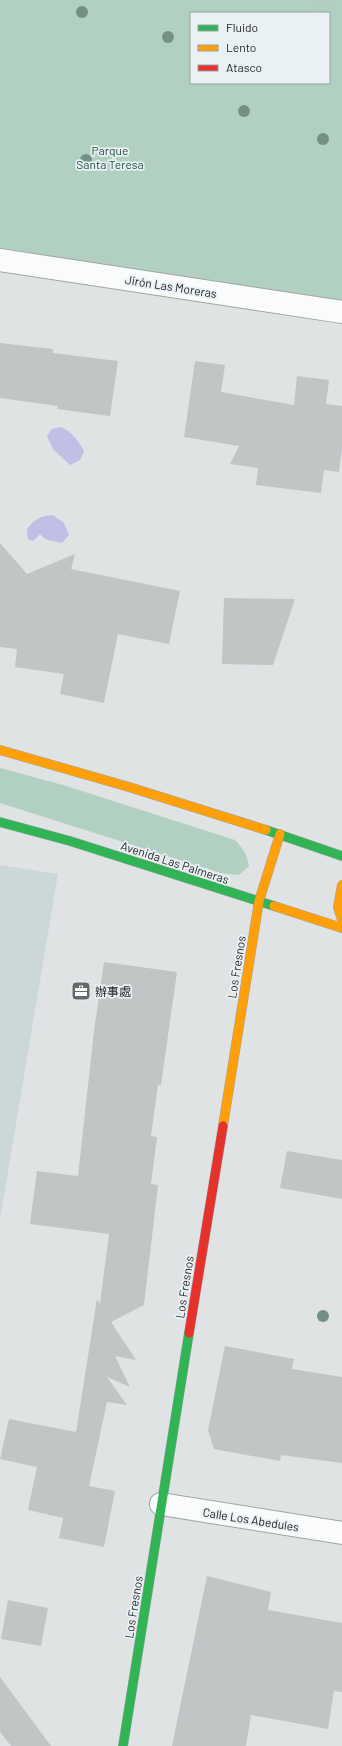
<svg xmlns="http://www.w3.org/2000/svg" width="342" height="1746" viewBox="0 0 342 1746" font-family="Barlow,'Noto Sans SC',sans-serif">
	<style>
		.built { fill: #ccd7da }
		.green { fill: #b2d0c2; fill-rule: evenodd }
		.water { fill: #c0bfe5 }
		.building { fill: #c2c5c6 }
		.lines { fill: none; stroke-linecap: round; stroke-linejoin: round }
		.street-casing { stroke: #a1a3a4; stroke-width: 24 }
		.fast-casing { stroke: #a1a3a4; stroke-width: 10 }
		.slow-casing { stroke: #a1a3a4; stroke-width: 10 }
		.jam-casing { stroke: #a1a3a4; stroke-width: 10 }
		.path { stroke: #bfc1c1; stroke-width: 2.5; stroke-dasharray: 1 3; stroke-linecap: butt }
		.street { stroke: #fafbfb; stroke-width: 22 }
		.fast { stroke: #30b455; stroke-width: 9 }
		.slow { stroke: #ff9f0a; stroke-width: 9 }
		.jam { stroke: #e5322d; stroke-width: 9 }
		.tree { fill: #749085 }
		.labels { text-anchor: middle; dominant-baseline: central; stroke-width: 3.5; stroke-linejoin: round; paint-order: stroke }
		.park-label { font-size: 12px; fill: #1c4c37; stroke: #eaf1f4 }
		.street-label { font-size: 12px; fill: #242627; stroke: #eaf1f4 }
		.poi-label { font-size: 12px; fill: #242627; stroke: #eaf1f4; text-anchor: start }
	</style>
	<rect width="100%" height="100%" fill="#dfe3e4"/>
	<path class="built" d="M0,865l58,9 -58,345z"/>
	<g class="green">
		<path d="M0,0h342v305l-342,-54zM191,13h138v70h-138z"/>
		<path d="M0,768l63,17 172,55c8,8 12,15 14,26l-10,9 -18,-2 -221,-70z"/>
	</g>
	<g class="water">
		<path d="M61,427c11,5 17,13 23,24l-4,9 -10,5 -17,-16 -6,-13 5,-7z"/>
		<path d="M53,515l11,8 5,12 -7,8 -17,-4 -5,-5 -7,7 -5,-2 -1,-10c8,-10 13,-13 26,-14z"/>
	</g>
	<g class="building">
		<path d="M0,343l53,6v4l65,8 -8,55 -53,-7 1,-3 -58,-8z"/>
		<path d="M195,361l30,4 -4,27 73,13 3,-29 32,4 -3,24 16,2v42l-3,24 -15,-2 -3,23 -65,-8 2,-17 -28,-4 9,-18 -55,-9z"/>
		<path d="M0,543l27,31 48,-20 -4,15 109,22 -11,53 -51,-10 -14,69 -44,-9 4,-20 -49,-7 2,-18 -17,-2z"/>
		<path d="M224,598l71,1 -22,66 -51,-1z"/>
		<path d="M104,962l73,10 -16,113h-3l-7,51 6,1 -6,47 7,1 -14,120 -33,17 25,38 -21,-4 15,31 -23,-10 20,28 -20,-3 -18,84 26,5 -11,56 -45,-9 4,-20 -35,-8 9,-43 -37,-8 9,-40 67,13 21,-133 3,5 9,-70 -79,-10 7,-53 41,5 16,-145z"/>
		<path d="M287,1151l55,9v39l-62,-11z"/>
		<path d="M225,1346l69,13 -2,10 50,8v86l-61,-8 -1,6 -66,-12 -6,-19z"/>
		<path d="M207,1576l64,16 -3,18 74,13v69l-8,-1 -6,38 -77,-14 -5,31h-74z"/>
		<path d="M8,1600l40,8 -7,38 -40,-7z"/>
		<path d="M0,1677l51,69h-40l-11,-14z"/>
	</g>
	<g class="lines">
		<g class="street-casing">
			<g id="street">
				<path d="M0,260l342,52"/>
				<path d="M161,1504l181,29"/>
			</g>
		</g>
		<g class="fast-casing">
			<g id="fast">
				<path d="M0,822l70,19 204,65"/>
				<path d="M266,830l76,26"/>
				<path d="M123,1746l66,-413"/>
			</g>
		</g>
		<g class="slow-casing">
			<g id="slow">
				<path d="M0,750l129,37 137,43"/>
				<path d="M342,885l-4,22 4,13"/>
				<path d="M274,906l68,22"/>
				<path d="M223,1126l36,-225 21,-67"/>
			</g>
		</g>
		<g class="jam-casing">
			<path id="jam" d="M189,1333l34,-207"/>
		</g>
		<path class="path" d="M308,13l21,-13"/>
		<use href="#street" class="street"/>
		<use href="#fast" class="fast"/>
		<use href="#slow" class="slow"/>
		<use href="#jam" class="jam"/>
	</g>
	<g class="tree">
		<circle cx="82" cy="12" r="6"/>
		<circle cx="168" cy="37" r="6"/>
		<circle cx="244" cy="111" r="6"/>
		<circle cx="323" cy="139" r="6"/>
		<circle cx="86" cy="160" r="6"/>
		<circle cx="323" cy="1316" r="6"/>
	</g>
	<defs>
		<g id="office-square" transform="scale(1)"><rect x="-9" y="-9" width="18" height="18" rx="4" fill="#656869" stroke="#eaf1f4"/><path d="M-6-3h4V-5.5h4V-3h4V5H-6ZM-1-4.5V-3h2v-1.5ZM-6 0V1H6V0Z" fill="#fff"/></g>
	</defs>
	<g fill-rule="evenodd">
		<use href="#office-square" x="81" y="991"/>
	</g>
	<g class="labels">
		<g class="park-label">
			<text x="110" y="150">Parque<tspan x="110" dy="14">Santa Teresa</tspan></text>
		</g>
		<g class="street-label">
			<text transform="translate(171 286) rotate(9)">Jirón Las Moreras</text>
			<text transform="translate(175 862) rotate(18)">Avenida Las Palmeras</text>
			<text transform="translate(236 967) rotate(-81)">Los Fresnos</text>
			<text transform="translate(184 1287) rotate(-81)">Los Fresnos</text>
			<text transform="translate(251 1519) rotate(9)">Calle Los Abedules</text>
			<text transform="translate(133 1607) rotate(-81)">Los Fresnos</text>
		</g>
		<g class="poi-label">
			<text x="95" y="991">辦事處</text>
		</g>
	</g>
	<rect x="190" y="12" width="140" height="72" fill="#eaf1f4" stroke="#9ba0a2"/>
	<rect x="198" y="25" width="20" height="6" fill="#30b455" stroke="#9ba0a2"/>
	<text x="226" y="32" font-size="12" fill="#242627">Fluido</text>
	<rect x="198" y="45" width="20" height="6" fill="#ff9f0a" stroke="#9ba0a2"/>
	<text x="226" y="52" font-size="12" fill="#242627">Lento</text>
	<rect x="198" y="65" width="20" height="6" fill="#e5322d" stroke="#9ba0a2"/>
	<text x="226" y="72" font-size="12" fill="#242627">Atasco</text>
</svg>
